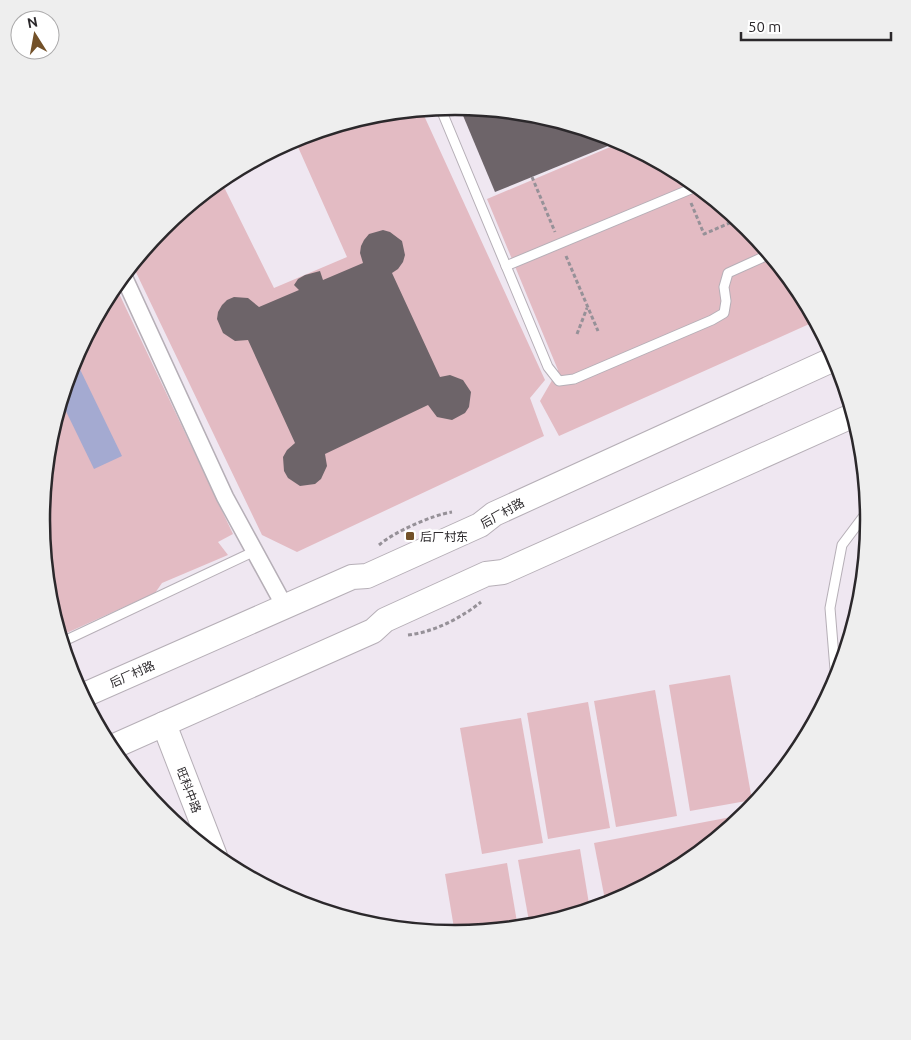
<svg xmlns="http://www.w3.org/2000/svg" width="911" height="1040" viewBox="0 0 911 1040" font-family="Ubuntu,'Noto Sans SC',sans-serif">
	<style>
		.green { fill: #e3bbc3 }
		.water { fill: #a4aad1 }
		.building { fill: #6d6469 }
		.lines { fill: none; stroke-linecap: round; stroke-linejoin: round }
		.lane-casing { stroke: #b6afb7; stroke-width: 11 }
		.street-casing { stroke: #b6afb7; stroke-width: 19 }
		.secondary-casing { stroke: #b6afb7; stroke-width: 26 }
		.path { stroke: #969198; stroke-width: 3; stroke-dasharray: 4 2.5; stroke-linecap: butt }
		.lane { stroke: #fff; stroke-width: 9 }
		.street { stroke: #fff; stroke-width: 16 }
		.secondary { stroke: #fff; stroke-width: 24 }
		.poi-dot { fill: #735129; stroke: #fff; stroke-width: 2 }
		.labels { text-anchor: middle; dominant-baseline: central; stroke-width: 5; stroke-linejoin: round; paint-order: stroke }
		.street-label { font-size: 12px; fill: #2b282b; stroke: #fff }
		.poi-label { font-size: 12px; fill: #2b282b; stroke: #fff; text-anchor: start }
		.rim { fill: none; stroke: #2b282b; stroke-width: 2.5 }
	</style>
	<rect width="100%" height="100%" fill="#efe7f1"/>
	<g class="green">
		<path d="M421,109l124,271 -15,18 14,38 -247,116 -35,-17 -130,-271 31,-37 39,-32 21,-10 51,103 73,-31 -49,-110 68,-31 9,-2z"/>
		<path d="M622,142l64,34 63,51 51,63 16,31 -257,115 -19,-35 18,-31 -71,-171z"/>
		<path d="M115,285l118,249 -15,8 10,13 -66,28 -7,10 -95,43 -11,-35 -8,-81 8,-81 24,-78z"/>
		<path d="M730,675l22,125 -62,11 -21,-126z"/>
		<path d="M655,690l22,126 -61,11 -22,-126z"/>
		<path d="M588,702l22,126 -62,11 -21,-126z"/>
		<path d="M521,718l22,125 -61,11 -22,-126z"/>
		<path d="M747,814l-62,51 -71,38 -8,2 -12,-62z"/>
		<path d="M580,849l10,61 -60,17 -12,-67z"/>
		<path d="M507,863l11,65 -63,6 -10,-60z"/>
	</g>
	<path class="water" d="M75,359l47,97 -28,13 -33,-68 12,-40z"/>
	<g class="building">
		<path d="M459,106l78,8 83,27 -125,51z"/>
		<path d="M383,230l7,2 12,9 3,14 -2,7 -5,7 -6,4 48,104 10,-2 13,5 8,12 -2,15 -4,6 -13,7 -15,-3 -9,-12 -103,49 2,12 -6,13 -6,5 -15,2 -12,-8 -4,-7 -1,-14 4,-7 8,-7 -47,-103 -13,1 -12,-8 -6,-14 1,-7 4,-7 5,-5 7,-3 14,1 11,9 40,-17 -5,-5 4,-6 7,-4 15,-4 3,9 40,-17 -3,-10 1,-7 3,-6 5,-6z"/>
	</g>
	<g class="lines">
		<g class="lane-casing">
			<g id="lane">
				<path d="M440,107l108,260 11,14 15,-2 138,-59 12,-7 2,-12 -2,-14 4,-14 42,-19"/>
				<path d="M506,266l192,-80"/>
				<path d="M62,642l193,-91"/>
				<path d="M836,682l-6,-74 12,-63 27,-36"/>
			</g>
		</g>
		<g class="street-casing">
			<path id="street" d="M123,275l102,222 60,110"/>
		</g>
		<g class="secondary-casing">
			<g id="secondary">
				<path d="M82,696l270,-119 15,-1 113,-51 14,-11 342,-156"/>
				<path d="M164,724l51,132"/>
				<path d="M110,748l263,-117 12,-11 101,-46 17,-2 351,-157"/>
			</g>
		</g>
		<g class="path">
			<path d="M677,171l3,8"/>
			<path d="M532,177l23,55"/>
			<path d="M691,203l13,31 35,-15"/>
			<path d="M566,256l32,75"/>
			<path d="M577,334l10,-26"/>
			<path d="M379,545c15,-13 53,-30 73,-33"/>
			<path d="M408,635c26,-3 53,-17 73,-33"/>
		</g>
		<use href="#lane" class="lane"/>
		<use href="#street" class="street"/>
		<use href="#secondary" class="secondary"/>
	</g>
	<rect class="poi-dot" x="405" y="531" width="10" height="10" rx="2.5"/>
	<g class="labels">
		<g class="street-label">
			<text transform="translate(502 513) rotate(-29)">后厂村路</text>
			<text transform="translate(132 674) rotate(-24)">后厂村路</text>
			<text transform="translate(189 790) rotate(69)">旺科中路</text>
		</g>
		<g class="poi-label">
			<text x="420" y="536">后厂村东</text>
		</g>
	</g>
	<path d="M0 0H911V1040H0ZM50 520a405 405 0 1 1 810 0a405 405 0 1 1-810 0Z" fill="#eee" fill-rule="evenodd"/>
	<path class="rim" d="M50 520a405 405 0 1 1 810 0a405 405 0 1 1-810 0Z"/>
	<g transform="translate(35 35) rotate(349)"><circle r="24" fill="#ffffff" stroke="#aaa9aa"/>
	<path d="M0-4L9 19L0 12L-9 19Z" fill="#735129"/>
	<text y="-8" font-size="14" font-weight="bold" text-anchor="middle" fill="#2b282b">N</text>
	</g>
	<path d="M741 32v8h150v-8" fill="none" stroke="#2b282b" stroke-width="2.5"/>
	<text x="748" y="32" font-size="15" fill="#2b282b" stroke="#ffffff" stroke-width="4" paint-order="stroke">50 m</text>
</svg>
